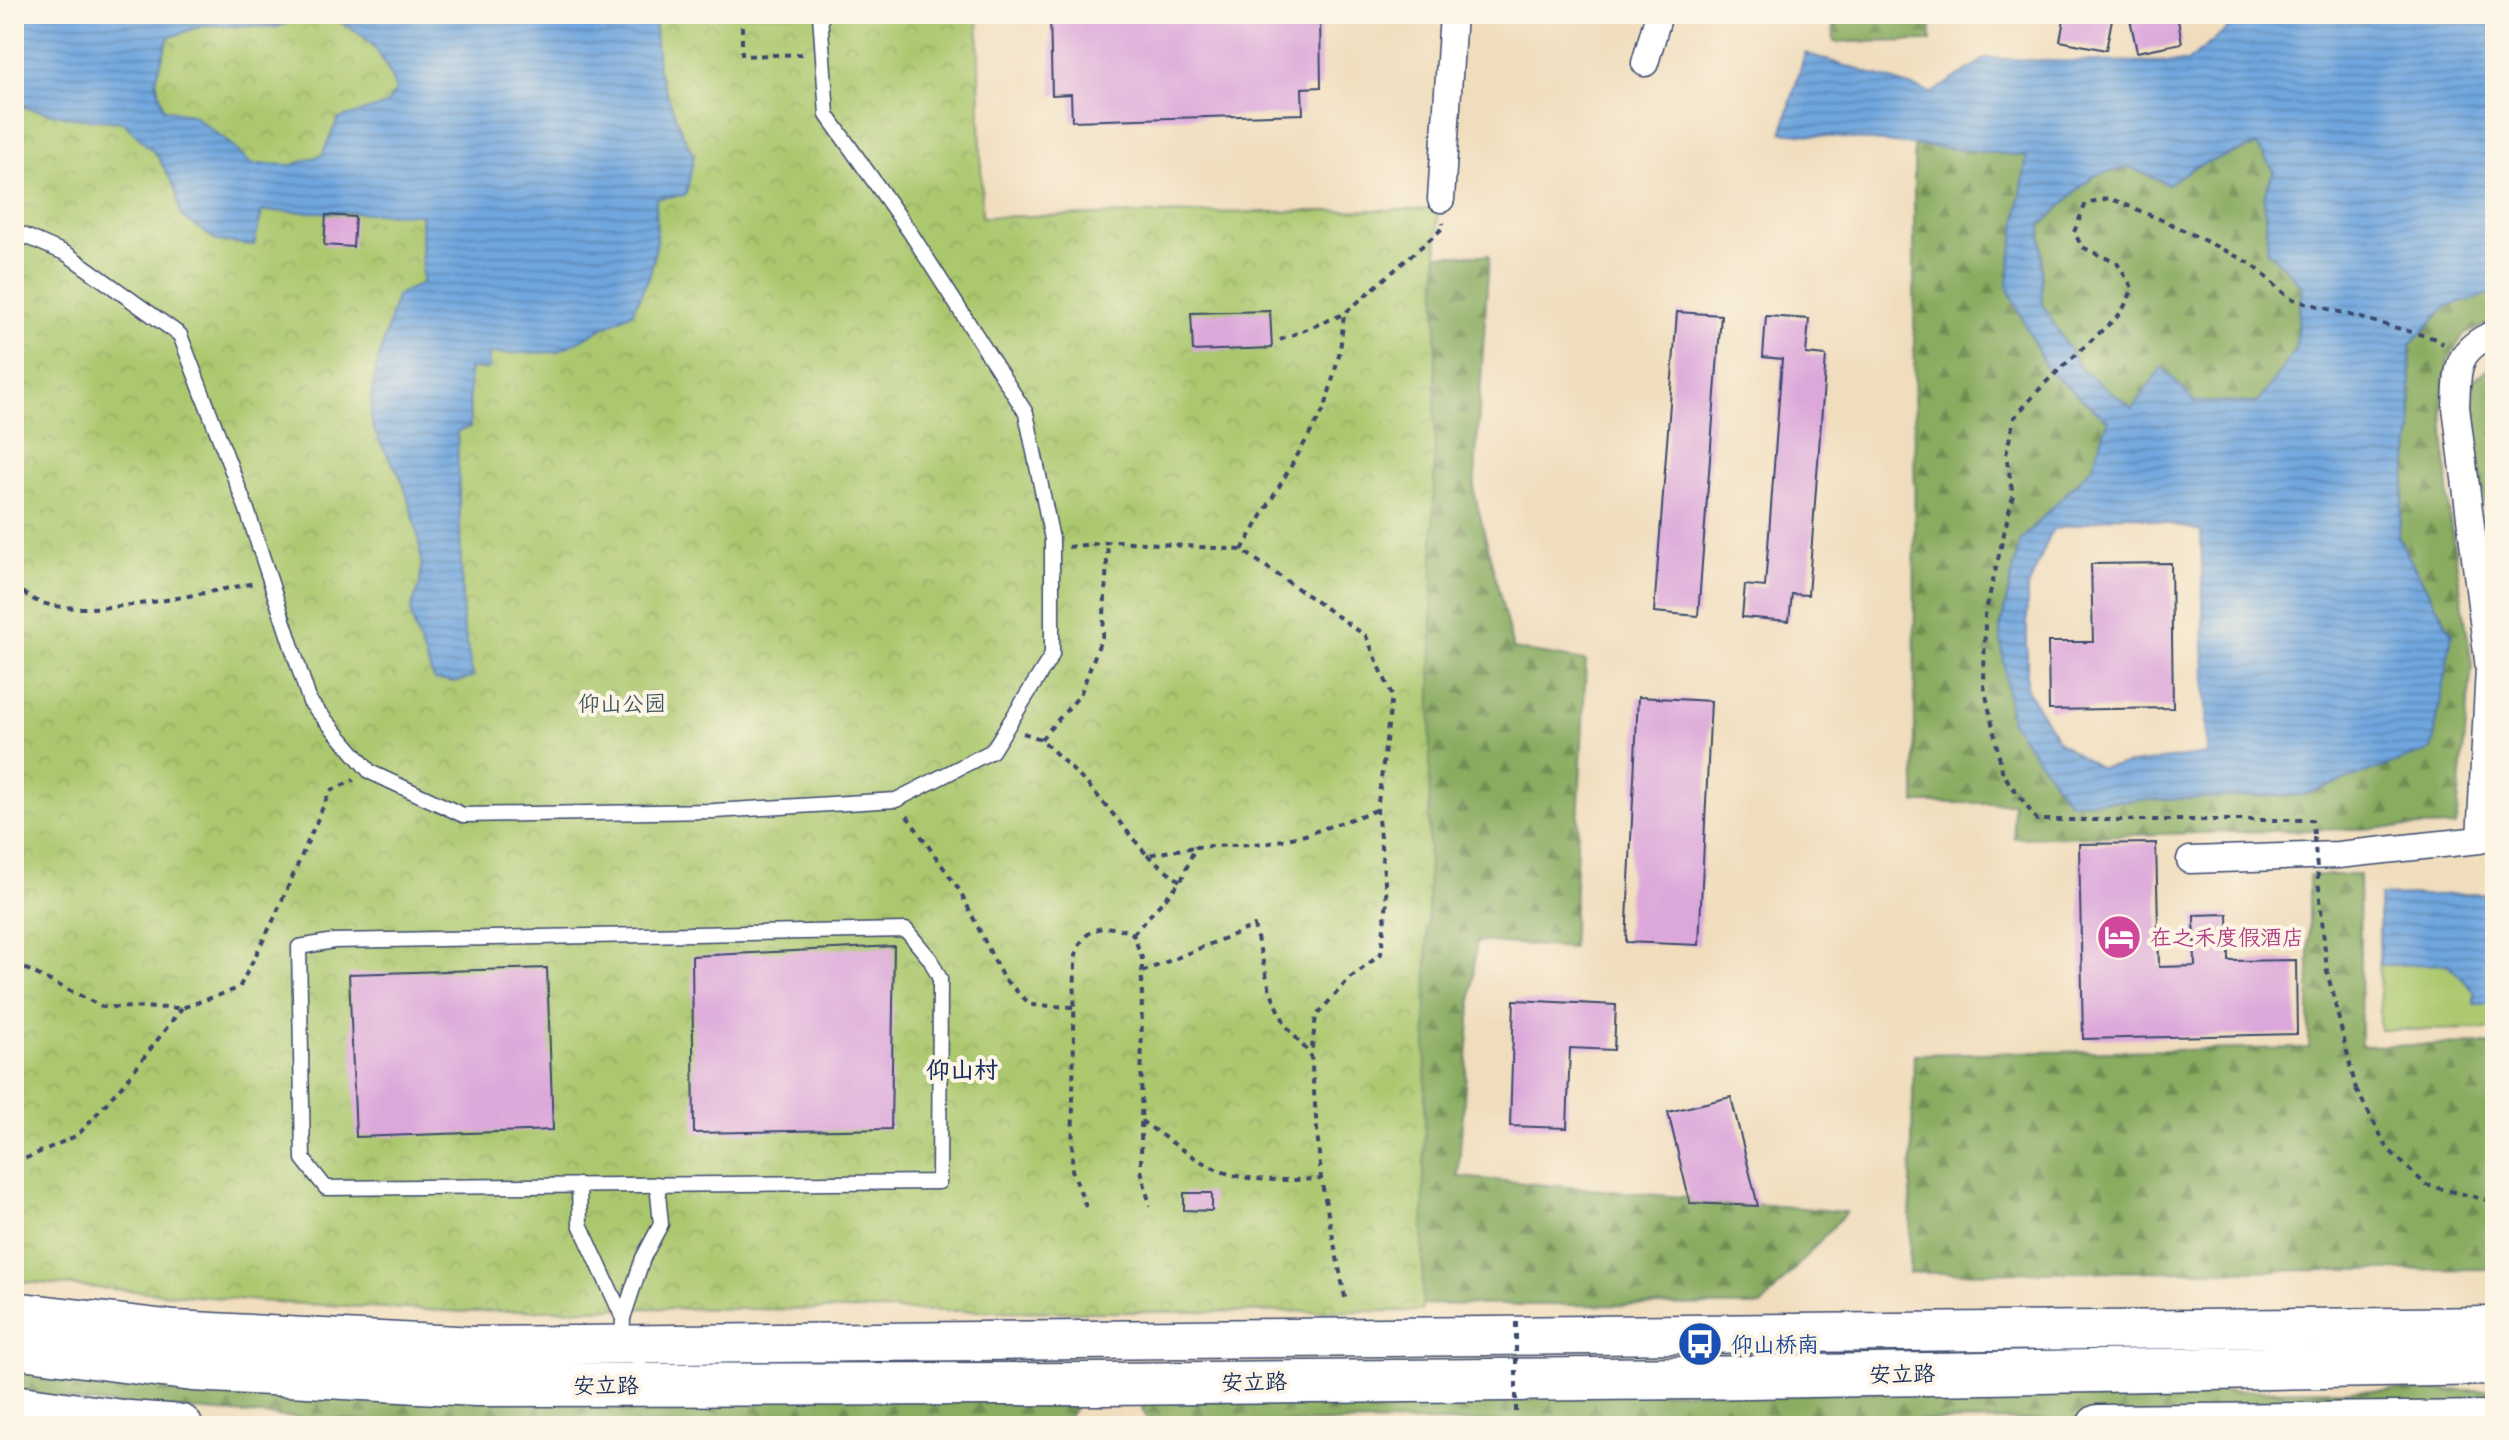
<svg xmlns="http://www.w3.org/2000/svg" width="2509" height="1440" viewBox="0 0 2509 1440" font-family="'Shantell Sans','LXGW WenKai TC',sans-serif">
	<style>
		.grass { fill: #acc86e; stroke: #647c66; stroke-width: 2 }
		.forest { fill: url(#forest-firs); stroke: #526e60; stroke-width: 2 }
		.park { fill: url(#park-crowns); stroke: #647c66; stroke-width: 2 }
		.water { fill: url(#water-rules); stroke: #466a9e; stroke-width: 2; fill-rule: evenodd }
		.building { fill: #dca7da }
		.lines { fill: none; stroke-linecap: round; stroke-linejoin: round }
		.lane-casing { stroke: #3b496c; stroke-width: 17 }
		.street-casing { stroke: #3b496c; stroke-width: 29 }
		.secondary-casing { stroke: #3b496c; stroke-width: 41 }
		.primary-casing { stroke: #3b496c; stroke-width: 45 }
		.path { stroke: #3b496c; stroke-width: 4; stroke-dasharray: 6 6; stroke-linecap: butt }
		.lane { stroke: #fff; stroke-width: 14 }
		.street { stroke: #fff; stroke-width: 26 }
		.secondary { stroke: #fff; stroke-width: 38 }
		.primary { stroke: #fff; stroke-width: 42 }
		.path-bridge { stroke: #3b496c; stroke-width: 4; stroke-dasharray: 6 6; stroke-linecap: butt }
		.labels { text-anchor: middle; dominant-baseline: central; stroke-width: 8; stroke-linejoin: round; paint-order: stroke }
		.park-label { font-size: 22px; fill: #3f5562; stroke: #fcf5e5 }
		.hotel-label { font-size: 22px; fill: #b23c85; stroke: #fcf5e5; text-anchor: start }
		.transit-label { font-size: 22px; fill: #164399; stroke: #fcf5e5; text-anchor: start }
		.street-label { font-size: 22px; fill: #1b2f5e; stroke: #fcf5e5 }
		.neighbourhood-label { font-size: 24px; font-weight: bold; fill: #1b2f5e; stroke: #fcf5e5 }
	</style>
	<defs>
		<pattern id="forest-firs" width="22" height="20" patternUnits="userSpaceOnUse" patternTransform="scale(2)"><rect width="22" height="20" fill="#89ac61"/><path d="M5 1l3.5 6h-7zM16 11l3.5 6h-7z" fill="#6f8c53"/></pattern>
		<pattern id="park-crowns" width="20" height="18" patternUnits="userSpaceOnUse" patternTransform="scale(2)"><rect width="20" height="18" fill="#acc86e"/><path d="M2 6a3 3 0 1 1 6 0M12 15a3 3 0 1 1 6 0" fill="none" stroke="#93ac62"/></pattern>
		<pattern id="water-rules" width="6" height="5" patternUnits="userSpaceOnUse" patternTransform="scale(2)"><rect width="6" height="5" fill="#70a6de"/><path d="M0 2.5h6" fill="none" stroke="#5b88b7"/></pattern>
	</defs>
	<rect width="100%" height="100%" fill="#fcf5e5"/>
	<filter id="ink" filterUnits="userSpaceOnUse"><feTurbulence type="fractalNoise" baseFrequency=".0125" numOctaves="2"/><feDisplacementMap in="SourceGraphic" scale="16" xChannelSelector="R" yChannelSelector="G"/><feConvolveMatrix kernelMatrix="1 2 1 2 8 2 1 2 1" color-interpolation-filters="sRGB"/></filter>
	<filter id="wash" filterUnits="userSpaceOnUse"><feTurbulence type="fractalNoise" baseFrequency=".006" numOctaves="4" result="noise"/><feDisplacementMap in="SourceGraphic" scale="32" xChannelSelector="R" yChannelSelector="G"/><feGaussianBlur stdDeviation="1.8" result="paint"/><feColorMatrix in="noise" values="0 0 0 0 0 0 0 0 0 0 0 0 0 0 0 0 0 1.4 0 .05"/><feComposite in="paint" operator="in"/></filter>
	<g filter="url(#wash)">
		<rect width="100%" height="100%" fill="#f0ddbd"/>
		<path class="grass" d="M2495,894v135l-115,1 -1,-134z"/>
		<g class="forest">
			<path d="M1833,14h98v27l-97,1z"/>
			<path d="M1914,145l113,11 -20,130 40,84 61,50 -15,46 -73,75 -20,88 69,173 234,-7 149,-161 -54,-97 14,-107 -2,-85 36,-38 49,-14v27l-32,15 -15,25 -6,37 8,124 22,144 -16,161 -442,12 -1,-35h-98z"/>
			<path d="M2257,145l17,26 -10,24 4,56 34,35 -7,64 -37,53 -63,-1 -63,6 -52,-40 -38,-64 -1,-79 52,-49 36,-9 39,17 26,-17z"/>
			<path d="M1427,255h62l-15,236 39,158 73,12 -14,287 -96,-7 -18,236 388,35 -85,94 -407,-2z"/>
			<path d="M2493,366l2,3v207l-19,-135 -3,-61z"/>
			<path d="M2309,875h50l2,171 134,-2v225l-586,4 5,-219 395,-6z"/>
			<path d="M14,1359l1057,37 4,12 -11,16 -617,1 -145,-7 -221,-16 -67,-13z"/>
			<path d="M2495,1390v29l-1331,4 -18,-6 -4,-9 4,-11 13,-4z"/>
		</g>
		<path class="park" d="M14,14h964l4,203 456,-8 -16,1102 -318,1 -481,-4 -156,4 -182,-9 -271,-22z"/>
		<g class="water">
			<path d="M19,14h293l-35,13 -73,-2 -36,13 -12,42 8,29 30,7 36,28 21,20 41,1 30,-10 16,-36 48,-14 10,-15c-16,-45 -29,-55 -71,-76h329l4,56 23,60 13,26 -8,39 -30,3 1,43 -7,34 -18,38 -75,39 -68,2v15h-20l1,58 -13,4 6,194 10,52 -17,5 -22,-2c-5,-14 -24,-57 -23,-69 1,-10 8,-19 9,-29 5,-30 -7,-68 -16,-96 -8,-25 -32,-45 -33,-72 -1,-41 16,-78 25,-118l26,-13 -1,-69 -159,-3 -8,34 -37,-4 -36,-25 -6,-28 -18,-33 -34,-33 -50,-4 -49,-11 -10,-10v-80z"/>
			<path d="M2246,14h249v279l-49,14 -36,38 2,85 -14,107 54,97 -20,116 -129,45 -234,7 -58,-80 -11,-93 20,-88 73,-75 15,-46 -61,-50 -40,-84 20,-130 -245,-24 23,-79 127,40 54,-35 64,3 137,1zM2257,145l17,26 -10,24 4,56 34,35 -7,64 -37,53 -63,-1 -33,-35 -30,41 -52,-40 -38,-64 -1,-79 52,-49 36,-9 39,17 26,-17zM2126,514l75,17 6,223 -107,14 -41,-26 -32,-52v-100l25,-60z"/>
			<path d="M2495,894l-1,110h-20v-13l-26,-27 -68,1 -1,-69z"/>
		</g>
		<g id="blocks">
			<g class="building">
				<path d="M1050,14h270l1,73 -19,1 1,26 -231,7 -1,-27 -19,1z"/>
				<path d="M2065,14h48l-7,36 -46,-9z"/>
				<path d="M2129,14h48l5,29 -45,9z"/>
				<path d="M326,215l29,2 -2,30 -29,-2z"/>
				<path d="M1270,311l2,37 -79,3 -2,-38z"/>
				<path d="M1677,312l44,3 -23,301 -44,-4z"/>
				<path d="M1766,316l43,3 -3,35 20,2 -18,239 -16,-1 -3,27 -47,-4 3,-32 20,2 17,-228 -19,-2z"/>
				<path d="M2171,563l2,145 -124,2 -1,-68h45l-2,-78z"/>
				<path d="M1638,697l73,4 -12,244 -73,-3z"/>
				<path d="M2156,843l3,124 36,-1 -1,-51 34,-1 1,47 67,-1 1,74 -214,5 -4,-195z"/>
				<path d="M894,946l-3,183 -197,4 -2,-177z"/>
				<path d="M547,968l6,162 -197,7 -7,-163z"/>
				<path d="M1514,1000l102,5 -2,45 -44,-2 -3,80 -57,-2z"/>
				<path d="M1731,1097l27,109 -68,-3 -22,-91z"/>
				<path d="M1184,1193h28v18l-28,-1z"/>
			</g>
		</g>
	</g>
	<g filter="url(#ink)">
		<use href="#blocks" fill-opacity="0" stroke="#3b496c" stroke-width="2"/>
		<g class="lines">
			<g class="lane-casing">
				<g id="lane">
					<path d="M14,231l53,23 113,81 67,175 63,192 60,70 93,43 251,-4 182,-11 96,-49 60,-96v-116l-26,-126 -116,-181 -83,-117 -7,-101"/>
					<path d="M906,930l24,29 10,20 -1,203 -613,6 -23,-29 -4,-212 35,-6z"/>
					<path d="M579,1185l1,39 43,94"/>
					<path d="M622,1345l1,-27 20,-60 18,-34 -4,-40"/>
				</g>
			</g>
			<g class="street-casing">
				<g id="street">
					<path d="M1645,63l14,-49"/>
					<path d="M1441,199l12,-185"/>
					<path d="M2190,860l148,-5 142,-15 9,-172 -33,-261c2,-39 -1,-57 39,-74"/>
				</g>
			</g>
			<g class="secondary-casing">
				<path id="secondary" d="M14,1311l161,19 300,16 2020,-20"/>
			</g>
			<g class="primary-casing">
				<g id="primary">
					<path d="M14,1347l179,23 283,15 628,-1 591,-6 800,-14"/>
					<path d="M14,1406l115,16 52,4"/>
					<path d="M2098,1426l397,-4"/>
				</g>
			</g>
			<g class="path">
				<path d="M742,14v42l64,-2"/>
				<path d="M1280,340l64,-26"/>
				<path d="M1068,547l49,-6 125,9 124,86 26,59 -15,115 10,91 -6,53 -33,26 -32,36 -5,39 10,124 25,123"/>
				<path d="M1242,550l83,-142 15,-57 4,-37 100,-87 -1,-4"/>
				<path d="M14,584c6,7 17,15 25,18 53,18 161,-9 216,-19"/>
				<path d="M1023,733l18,6 51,50 55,66 48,-8"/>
				<path d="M1041,739l39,-44 23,-61 5,-92"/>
				<path d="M907,816l53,75 43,87 28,27 43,2"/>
				<path d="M2314,834l-2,-14h-275l-34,-46 -19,-88 1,-71 28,-120 -7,-40 8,-37 30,-34 77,-71 12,-24 -16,-26 -35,-16 -8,-15 12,-29 23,-5 60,25 83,41 37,34 144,40 10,6"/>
				<path d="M1147,855l33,26"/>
				<path d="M1133,934l48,-53 14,-34 74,-4 36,-8 72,-25"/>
				<path d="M14,963l89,44 79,1 57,-20 34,-67 57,-130 24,-11"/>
				<path d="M1142,972l112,-46 16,64 16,36 25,29"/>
				<path d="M2356,1089l32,60 38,36 69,17"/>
				<path d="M1141,1121c26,17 62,47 92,54 29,7 59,5 88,4"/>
				<path d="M14,1162l8,-2 56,-25 47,-53 57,-74"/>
				<path d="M1086,1207l-14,-37 3,-210c5,-33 31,-39 58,-26l9,24 -1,212 9,36"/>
			</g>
			<use href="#lane" class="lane"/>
			<use href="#street" class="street"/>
			<use href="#secondary" class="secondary"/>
			<use href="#primary" class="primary"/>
			<g class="path-bridge">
				<path d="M2314,837l13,134 29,118"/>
				<path d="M1516,1322v104"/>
			</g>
		</g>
	</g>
	<defs>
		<g id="hotel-disc" transform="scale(2.3)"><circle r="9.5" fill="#d1479c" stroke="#fcf5e5"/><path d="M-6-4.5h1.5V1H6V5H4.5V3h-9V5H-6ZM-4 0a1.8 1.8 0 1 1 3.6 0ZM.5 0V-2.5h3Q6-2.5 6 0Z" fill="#fff"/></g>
		<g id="bus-disc" transform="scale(2.3)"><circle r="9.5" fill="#1a4fb4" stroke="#fcf5e5"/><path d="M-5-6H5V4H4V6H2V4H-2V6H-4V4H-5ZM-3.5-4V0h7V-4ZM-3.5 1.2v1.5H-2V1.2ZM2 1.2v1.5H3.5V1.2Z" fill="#fff"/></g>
	</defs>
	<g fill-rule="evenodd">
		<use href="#hotel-disc" x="2119" y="937"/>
		<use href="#bus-disc" x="1700" y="1344"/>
	</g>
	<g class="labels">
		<g class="park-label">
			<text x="622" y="703">仰山公园</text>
		</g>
		<g class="hotel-label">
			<text x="2150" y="937">在之禾度假酒店</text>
		</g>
		<g class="transit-label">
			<text x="1731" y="1344">仰山桥南</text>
		</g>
		<g class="street-label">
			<text transform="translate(1902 1374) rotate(-1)">安立路</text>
			<text transform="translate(1254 1382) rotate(-1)">安立路</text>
			<text x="606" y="1385">安立路</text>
		</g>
		<g class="neighbourhood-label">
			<text x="962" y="1070">仰山村</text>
		</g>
	</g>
	<rect width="2509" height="1440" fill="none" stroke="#fcf5e5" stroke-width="48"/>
</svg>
